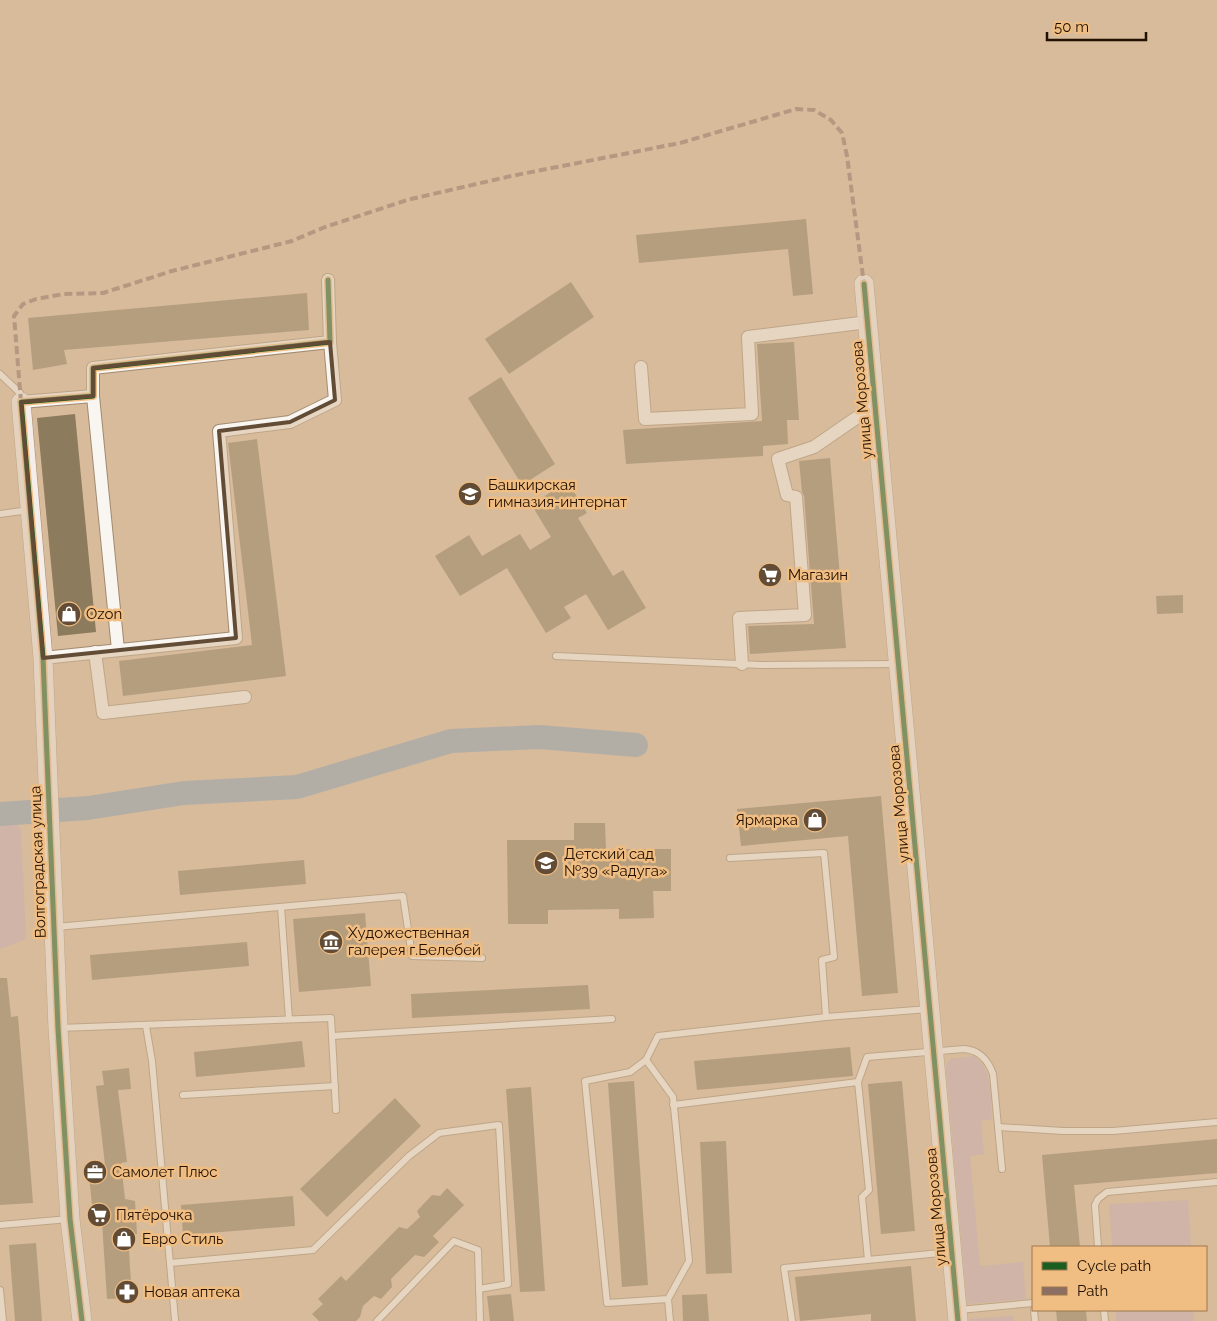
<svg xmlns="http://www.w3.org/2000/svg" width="1217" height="1321" viewBox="0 0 1217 1321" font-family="Raleway,sans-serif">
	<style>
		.green { fill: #c6acb6 }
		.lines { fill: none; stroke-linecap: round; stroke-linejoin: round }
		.river { stroke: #869db4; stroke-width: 24 }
		.building { fill: #8c7b5c }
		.lane-casing { stroke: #a18b71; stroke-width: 8 }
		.street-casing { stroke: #a18b71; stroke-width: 14 }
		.secondary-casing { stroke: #a18b71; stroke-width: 20 }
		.lane { stroke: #f9f5f0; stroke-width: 6 }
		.street { stroke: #f9f5f0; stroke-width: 12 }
		.secondary { stroke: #f5ede9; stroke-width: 19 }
		.quiet { stroke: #8d6e63; stroke-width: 4; stroke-dasharray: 8 4; stroke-linecap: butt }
		.cycleway-casing { stroke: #f0bd82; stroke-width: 8 }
		.cycleway { stroke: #1b5e20; stroke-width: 5 }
		.marked { fill: none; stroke: #624c36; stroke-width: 4; stroke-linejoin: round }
		.labels { text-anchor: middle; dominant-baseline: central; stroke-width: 5; stroke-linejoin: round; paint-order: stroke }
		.street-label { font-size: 15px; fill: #231100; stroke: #f0bd82 }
		.poi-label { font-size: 15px; fill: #231100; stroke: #f0bd82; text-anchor: start }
	</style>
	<rect width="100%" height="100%" fill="#d7bb9b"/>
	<g class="green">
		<path d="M0,804l21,26 5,109 -26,10z"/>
		<path d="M973,1056c21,11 17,43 19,63l-11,2 3,33 -14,2 10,110 43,-4 3,37 -59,5 -21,-235v-5l5,-5z"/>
		<path d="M1188,1200l3,47h-79l-3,-43z"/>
		<rect x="1116" y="1310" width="78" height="11"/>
		<path d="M1013,1316l1,5h-45v-2z"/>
	</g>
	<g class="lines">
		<path class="river" d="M0,814l88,-6 96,-15 113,-6 154,-46 88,-4 97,8"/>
	</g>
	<g class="building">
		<path d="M806,219l7,75 -20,2 -5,-47 -149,14 -3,-28z"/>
		<path d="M571,282l23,35 -85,57 -24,-35z"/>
		<path d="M307,293l2,37 -245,20 3,14 -34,6 -5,-52z"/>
		<path d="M794,342l5,78h-12l1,24 -25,2v10l-137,8 -3,-34 139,-9 -5,-77z"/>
		<path d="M501,377l54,87 -33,21 -54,-87z"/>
		<path d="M75,414l21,218 -38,4 -21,-218z"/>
		<path d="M257,439l29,237 -163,20 -4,-35 133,-16 -24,-202z"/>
		<path d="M830,458l16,190 -96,6 -2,-28 66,-2 -10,-128 -2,-4 -3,-31z"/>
		<path d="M568,482l19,31 -9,5 35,58 10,-6 23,38 -38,22 -22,-36 -22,13 7,11 -25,15 -39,-65 -47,28 -25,-40 34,-21 13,21 38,-22 10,16 21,-13 -20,-33z"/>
		<path d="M761,565h16l1,20 -15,1z"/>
		<path d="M1183,595v18l-26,1 -1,-18z"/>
		<path d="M881,796l17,197 -36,3 -14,-160 -107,10 -4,-37z"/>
		<path d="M574,823h31l1,26h65v42h-18l1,27 -35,1v-10l-71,1v14h-40l-1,-84h67z"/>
		<path d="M304,860l2,24 -126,11 -2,-24z"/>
		<path d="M365,913l6,73 -72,6 -6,-73z"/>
		<path d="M247,942l2,24 -157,14 -2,-25z"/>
		<path d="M0,978h7l4,39 7,-1 15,187 -33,2z"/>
		<path d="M588,985l2,24 -178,9 -1,-24z"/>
		<path d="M302,1041l3,26 -109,10 -2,-25z"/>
		<path d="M850,1047l3,29 -156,14 -3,-29z"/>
		<path d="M129,1068l2,21 -13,1 9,72 -6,1 4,36 10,2 2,33 -9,1 4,63 -25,1 -5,-77 -8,1 -6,-56 17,-2 -9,-79 8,-1 -2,-14z"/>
		<path d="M634,1081l14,204 -26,2 -14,-204z"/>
		<path d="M902,1081l13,150 -34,3 -13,-150z"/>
		<path d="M531,1087l14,204 -25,1 -14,-203z"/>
		<path d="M395,1098l26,28 -94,91 -27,-28z"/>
		<path d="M1217,1139v34l-143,12 6,62h-30l-8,-92z"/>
		<path d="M726,1141l6,132 -26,1 -6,-132z"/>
		<path d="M447,1188l17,17 -31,31 6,6 -15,15 -9,-2 -24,24 1,8 -11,12 -7,-3 -11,10 -3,11 -4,4h-37l-7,-7 11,-10 -5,-5 23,-23 5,5 53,-54 8,2 13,-12 -3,-6 15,-16 8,1z"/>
		<path d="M293,1196l2,30 -112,9 -2,-30z"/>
		<path d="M36,1243l6,78h-27l-6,-76z"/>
		<path d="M911,1266l5,55h-45v-7l-71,7 -5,-44z"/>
		<path d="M511,1294l3,27h-24l-3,-25z"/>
		<path d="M707,1294l2,27h-26l-1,-26z"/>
		<path d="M1056,1310h30l1,11h-30z"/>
	</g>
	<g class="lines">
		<g class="lane-casing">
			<g id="lane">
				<path d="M0,374l20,19"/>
				<path d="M0,514l29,-4"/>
				<path d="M556,656l205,9 136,-1"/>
				<path d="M730,858l94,-5 10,104 -12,3 4,57"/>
				<path d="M281,907l8,112"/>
				<path d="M56,927l347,-31 9,60 70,2"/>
				<path d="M146,1026l6,35 23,259"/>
				<path d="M59,1028l272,-10 5,92"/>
				<path d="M332,1036l280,-17"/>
				<path d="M646,1060l12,-24 168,-19 103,-8"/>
				<path d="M858,1082l9,-25 97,-8c15,1 24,11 29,25l9,95"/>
				<path d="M183,1095l152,-9"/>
				<path d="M673,1105l185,-23 11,108 -7,7 6,63"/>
				<path d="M998,1127l65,4h50l104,-9"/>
				<path d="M0,1225l69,-6"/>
				<path d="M1098,1247l-3,-42 3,-6 9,-7 110,-10"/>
				<path d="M170,1263l143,-13 96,-94 30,-23 60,-8 9,159 -29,5"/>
				<path d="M0,1290l3,31"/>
				<path d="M668,1299l-61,4 -22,-222 45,-9 16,-12 27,37 16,164 -21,38 2,22"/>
				<path d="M959,1310l74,-7"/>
				<path d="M1034,1310l1,11"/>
				<path d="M1104,1310l1,11"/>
				<path d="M377,1321l77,-80 24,9 2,71"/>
				<path d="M792,1321l-8,-53 167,-16"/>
			</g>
		</g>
		<g class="street-casing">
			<g id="street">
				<path d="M641,367l4,52 107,-5 -4,-77 120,-15"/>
				<path d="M93,396l25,254"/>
				<path d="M21,402l72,-6v-28l237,-26 -2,-62"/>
				<path d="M95,652l8,61 142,-16"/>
				<path d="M43,658l193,-20 -17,-207 71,-9 45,-22 -5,-58"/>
				<path d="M742,664l-3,-46 66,-3 -9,-118 -9,-2 -9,-36 36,-12 61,-42"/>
			</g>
		</g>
		<g class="secondary-casing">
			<g id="secondary">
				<path d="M864,284l94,1037"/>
				<path d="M21,402l22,256 15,370 12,191 12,102"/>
			</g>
		</g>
		<use href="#lane" class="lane"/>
		<use href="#street" class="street"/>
		<use href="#secondary" class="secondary"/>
		<path class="quiet" d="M21,402l-7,-86 9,-12 13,-5 28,-5 39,-1 69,-22 120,-30 33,-14 82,-27 104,-24 169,-33 116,-34 18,1 17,10 11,13 5,23 17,128"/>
		<g class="cycleway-casing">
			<g id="cycleway">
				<path d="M864,284l94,1037"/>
				<path d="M82,1321l-12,-102 -12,-191 -15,-370 -22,-256 72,-6v-28l237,-26 -2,-62"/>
			</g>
		</g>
		<use href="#cycleway" class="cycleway"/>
	</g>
	<path d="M0 0H1217V1321H0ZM330,342l5,58 -45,22 -71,9 17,207 -193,20 -22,-256 72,-6v-28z" fill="#d7bb9b" fill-opacity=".55" fill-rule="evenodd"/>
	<path class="marked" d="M330,342l5,58 -45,22 -71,9 17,207 -193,20 -22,-256 72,-6v-28z"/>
	<defs>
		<g id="school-disc" transform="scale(1.25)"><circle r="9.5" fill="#624c36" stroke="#f0bd82"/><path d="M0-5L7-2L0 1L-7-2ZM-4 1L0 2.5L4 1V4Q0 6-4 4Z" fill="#fff"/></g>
		<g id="supermarket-disc" transform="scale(1.25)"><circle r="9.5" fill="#624c36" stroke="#f0bd82"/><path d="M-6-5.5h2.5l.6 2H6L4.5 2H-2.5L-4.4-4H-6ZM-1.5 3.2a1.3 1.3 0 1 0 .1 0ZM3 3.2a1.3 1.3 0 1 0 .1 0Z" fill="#fff"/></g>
		<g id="shop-disc" transform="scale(1.25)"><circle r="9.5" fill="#624c36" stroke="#f0bd82"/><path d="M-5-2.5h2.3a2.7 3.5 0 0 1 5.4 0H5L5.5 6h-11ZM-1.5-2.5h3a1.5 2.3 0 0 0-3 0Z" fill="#fff"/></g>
		<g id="museum-disc" transform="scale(1.25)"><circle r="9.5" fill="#624c36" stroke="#f0bd82"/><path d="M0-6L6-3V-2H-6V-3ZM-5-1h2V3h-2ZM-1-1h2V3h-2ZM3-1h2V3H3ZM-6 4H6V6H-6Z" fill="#fff"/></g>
		<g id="office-disc" transform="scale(1.25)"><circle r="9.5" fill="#624c36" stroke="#f0bd82"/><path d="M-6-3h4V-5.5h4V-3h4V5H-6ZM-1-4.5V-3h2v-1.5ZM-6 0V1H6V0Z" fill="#fff"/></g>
		<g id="pharmacy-disc" transform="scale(1.25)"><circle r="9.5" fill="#624c36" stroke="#f0bd82"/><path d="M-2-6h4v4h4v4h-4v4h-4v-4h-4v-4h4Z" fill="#fff"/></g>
	</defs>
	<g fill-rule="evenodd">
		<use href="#school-disc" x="470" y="494"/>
		<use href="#supermarket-disc" x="770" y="575"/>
		<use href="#shop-disc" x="69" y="614"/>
		<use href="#shop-disc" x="815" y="820"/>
		<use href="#school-disc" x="546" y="863"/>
		<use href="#museum-disc" x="331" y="942"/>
		<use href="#office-disc" x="95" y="1172"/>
		<use href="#supermarket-disc" x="99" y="1215"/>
		<use href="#shop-disc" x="124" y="1239"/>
		<use href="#pharmacy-disc" x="127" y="1292"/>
	</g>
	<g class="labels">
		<g class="street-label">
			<text transform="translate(862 400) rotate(-95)">улица Морозова</text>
			<text transform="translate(899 804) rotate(-95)">улица Морозова</text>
			<text transform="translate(38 862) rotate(-92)">Волгоградская улица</text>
			<text transform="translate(936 1207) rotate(-95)">улица Морозова</text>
		</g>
		<g class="poi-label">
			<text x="488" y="485">Башкирская<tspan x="488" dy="17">гимназия-интернат</tspan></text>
			<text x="788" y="575">Магазин</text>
			<text x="86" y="614">Ozon</text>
			<text x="798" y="820" text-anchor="end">Ярмарка</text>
			<text x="564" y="854">Детский сад<tspan x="564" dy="17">№39 «Радуга»</tspan></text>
			<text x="348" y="933">Художественная<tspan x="348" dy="17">галерея г.Белебей</tspan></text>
			<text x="112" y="1172">Самолет Плюс</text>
			<text x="116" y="1215">Пятёрочка</text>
			<text x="142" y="1239">Евро Стиль</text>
			<text x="144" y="1292">Новая аптека</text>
		</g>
	</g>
	<rect x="1032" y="1246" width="175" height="65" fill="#f0bd82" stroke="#9e784e"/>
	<rect x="1042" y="1262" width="25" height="8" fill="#1b5e20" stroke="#9e784e"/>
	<text x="1077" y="1271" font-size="15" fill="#231100">Cycle path</text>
	<rect x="1042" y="1287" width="25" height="8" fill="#8d6e63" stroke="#9e784e"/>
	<text x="1077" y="1296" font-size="15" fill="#231100">Path</text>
	<path d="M1047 32v8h99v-8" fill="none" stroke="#231100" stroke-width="2.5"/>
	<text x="1054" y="32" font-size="15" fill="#231100" stroke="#f0bd82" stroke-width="4" paint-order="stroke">50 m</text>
</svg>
